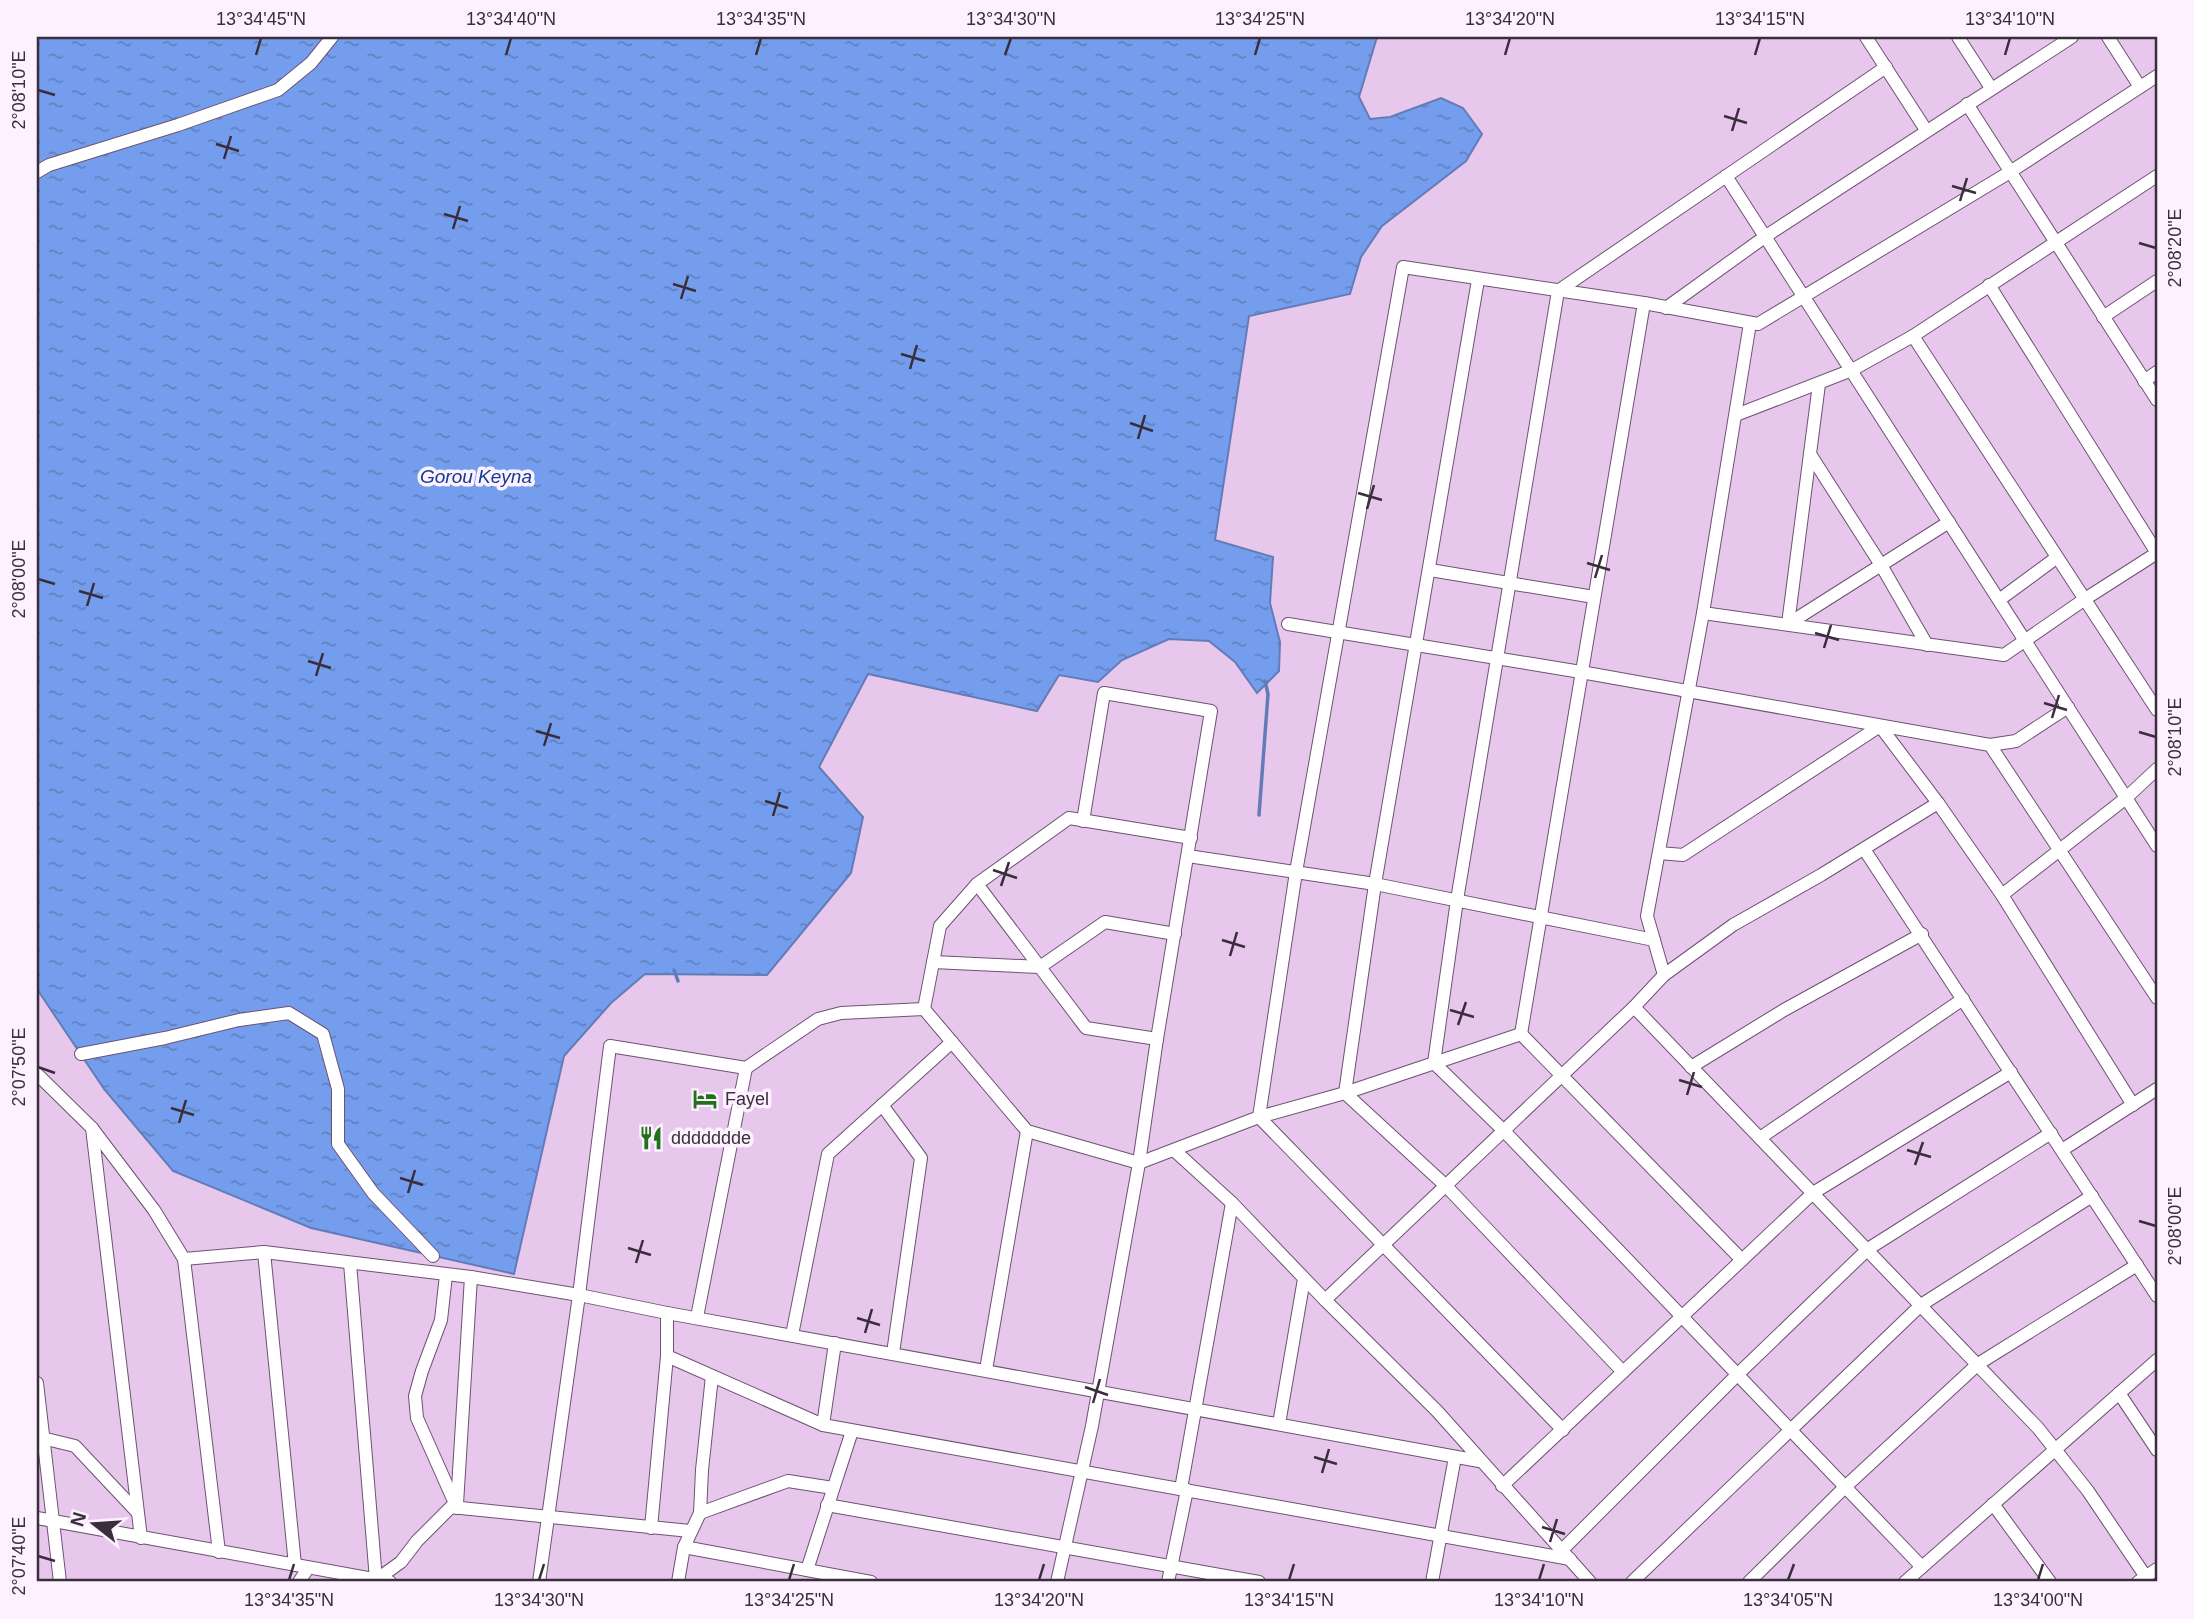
<svg xmlns="http://www.w3.org/2000/svg" width="2194" height="1619" viewBox="0 0 2194 1619" font-family="Arial,sans-serif">
	<style>
		.water { fill: url(#water-ripples); stroke: #637cb8; stroke-width: 2 }
		.lines { fill: none; stroke-linecap: round; stroke-linejoin: round }
		.stream { stroke: #637cb8; stroke-width: 3.5 }
		.minor-casing { stroke: #6d5272; stroke-width: 14 }
		.minor { stroke: #fff; stroke-width: 12 }
		.ticks { fill: none; stroke: #3a2d3c; stroke-width: 2.5 }
		.labels { text-anchor: middle; dominant-baseline: central; stroke-width: 7; stroke-linejoin: round; paint-order: stroke }
		.poi-label { font-size: 18px; fill: #3a2d3c; stroke: #fdf0ff; text-anchor: start }
		.water-label { font-size: 19px; font-style: italic; fill: #113d92; stroke: #fdf0ff }
		.neatline { fill: none; stroke: #3a2d3c; stroke-width: 2.5 }
		.ticks-label { font-size: 18px; text-anchor: middle; fill: #3a2d3c }
	</style>
	<defs>
		<pattern id="water-ripples" width="26" height="14" patternUnits="userSpaceOnUse" patternTransform="scale(1.75)"><rect width="26" height="14" fill="#749eed"/><path d="M2 4q2-2 4 0t4 0M15 11q2-2 4 0t4 0" fill="none" stroke="#6081c1"/></pattern>
	</defs>
	<rect width="100%" height="100%" fill="#e7c8ec"/>
	<path class="water" d="M37,37h1340l-18,60 11,22 20,-2 51,-19 22,10 19,26 -16,27 -84,65 -21,31 -11,37 -101,22 -34,224 58,17 -3,46 10,39 -1,29 -22,22 -22,-31 -26,-21 -40,-2 -47,21 -24,22 -39,-7 -22,36 -169,-37 -49,93 44,50 -12,56 -84,102 -122,-1 -34,29 -47,53 -50,218 -203,-46 -138,-57 -69,-82 -67,-100z"/>
	<g class="lines">
		<g class="stream">
			<path d="M1259,815l9,-121 -3,-13"/>
			<path d="M674,970l4,11"/>
		</g>
		<g class="minor-casing">
			<g id="minor">
				<path d="M1866,37l60,93"/>
				<path d="M1958,37l33,51"/>
				<path d="M2108,37l32,50"/>
				<path d="M1886,67l-328,224 -101,609 -23,163 70,68 418,436"/>
				<path d="M1967,104l190,296"/>
				<path d="M37,172l12,-7 129,-40 100,-35 33,-27 21,-26"/>
				<path d="M1726,176l431,670"/>
				<path d="M1478,280l-103,604 -30,209 101,93 177,186"/>
				<path d="M1666,308l100,-72 306,-199"/>
				<path d="M2103,317l54,-36"/>
				<path d="M1913,336l244,374"/>
				<path d="M2144,381l13,-9"/>
				<path d="M1736,415l116,-45 61,-34 244,-160"/>
				<path d="M1810,454l71,111 46,80"/>
				<path d="M1430,570l164,27"/>
				<path d="M1999,600l57,-42"/>
				<path d="M1703,613l301,42 81,-56 72,-46 -168,-268"/>
				<path d="M1288,624l293,48 409,73 167,253"/>
				<path d="M1788,624l31,-240"/>
				<path d="M1788,624l161,-102"/>
				<path d="M1990,745l26,-4 52,-34"/>
				<path d="M1864,849l293,447"/>
				<path d="M1659,853l24,2 197,-129 58,77 64,92 131,210"/>
				<path d="M1188,856l187,28 279,56"/>
				<path d="M2002,895l124,-97 31,-29"/>
				<path d="M933,962l107,5 65,-45 70,12"/>
				<path d="M1664,975l-17,-59 56,-303 47,-290"/>
				<path d="M1634,1007l404,421 50,63 58,86"/>
				<path d="M924,1009l103,122 112,32 120,-46 86,-24 176,-59"/>
				<path d="M924,1009l16,-83 37,-42"/>
				<path d="M1521,1034l123,-731"/>
				<path d="M1521,1034l221,226"/>
				<path d="M1157,1039l-71,-11 -109,-144 92,-66 122,20"/>
				<path d="M81,1054l84,-16 74,-18 50,-7 34,21 15,55v55l35,49 60,63"/>
				<path d="M1691,1067l93,-57 138,-76"/>
				<path d="M37,1074l55,54 62,82 30,49 80,-7 207,25 108,18 88,18 812,148"/>
				<path d="M882,1105l39,53 -28,195"/>
				<path d="M92,1128l49,410"/>
				<path d="M1760,1138l203,-139"/>
				<path d="M2062,1150l95,-61"/>
				<path d="M1175,1151l57,52 93,97 112,111 153,171"/>
				<path d="M264,1252l31,313"/>
				<path d="M184,1259l35,293"/>
				<path d="M350,1263l26,317"/>
				<path d="M446,1275l-5,45 -19,51 -7,25 2,22 40,90"/>
				<path d="M1325,1300l309,-293 30,-32 69,-50 88,-50 117,-72"/>
				<path d="M697,1317l49,-249"/>
				<path d="M792,1335l36,-181 124,-112"/>
				<path d="M667,1356l156,69 747,134"/>
				<path d="M986,1370l41,-239"/>
				<path d="M37,1383l23,199"/>
				<path d="M2119,1393l38,57"/>
				<path d="M1279,1424l25,-145"/>
				<path d="M823,1425l12,-82"/>
				<path d="M1563,1430l-304,-313 37,-245 107,-605 241,36 114,21 252,-152 147,-96"/>
				<path d="M38,1437l37,9 62,66"/>
				<path d="M1502,1486l311,-293 198,-121"/>
				<path d="M1181,1489l51,-286"/>
				<path d="M457,1504l14,-227"/>
				<path d="M1993,1504l57,78"/>
				<path d="M827,1505l432,77"/>
				<path d="M700,1513l88,-32 45,7"/>
				<path d="M37,1518l353,64"/>
				<path d="M651,1528l16,-172v-43"/>
				<path d="M684,1547l187,35"/>
				<path d="M1562,1550l176,-176 130,-125 183,-116"/>
				<path d="M807,1570l45,-139"/>
				<path d="M376,1580l25,-18 16,-21 34,-34 239,24"/>
				<path d="M299,1582l9,-14"/>
				<path d="M539,1582l40,-287 31,-249 136,22 72,-49 23,-6 83,-4"/>
				<path d="M678,1582l6,-35 16,-34 2,-43 10,-94"/>
				<path d="M1057,1582l35,-156 47,-263 18,-124 54,-328 -107,-18 -21,128"/>
				<path d="M1168,1582l19,-92"/>
				<path d="M1432,1582l23,-125"/>
				<path d="M1632,1582l289,-277 171,-109"/>
				<path d="M1749,1582l96,-95 133,-123 159,-99"/>
				<path d="M1905,1582l252,-222"/>
				<path d="M2138,1582l19,-13"/>
			</g>
		</g>
		<use href="#minor" class="minor"/>
	</g>
	<path class="ticks" d="M256,55l5,-17M506,55l5,-17M756,55l5,-17M1005,55l6,-17M1255,55l5,-17M1505,55l5,-17M1755,55l5,-17M2005,55l5,-17M38,90l17,5M1724,116l23,7M1732,131l7,-23M216,144l23,7M224,159l7,-23M1952,186l24,7M1960,201l7,-23M444,214l24,7M453,229l7,-23M2139,243l17,5M673,284l23,7M681,299l7,-23M901,354l24,7M910,369l7,-24M1130,423l23,8M1138,439l7,-24M1358,493l24,7M1367,509l7,-24M1587,563l23,7M1595,578l7,-23M38,579l17,5M79,591l24,7M87,606l7,-23M1815,633l24,7M1824,648l7,-23M308,661l23,7M316,676l7,-23M2044,703l23,7M2052,718l7,-23M536,731l24,7M2139,732l17,5M544,746l7,-23M765,801l23,7M773,816l7,-24M993,870l24,8M1001,886l8,-24M1222,940l23,7M1230,956l7,-24M1450,1010l24,7M1458,1025l8,-23M38,1067l17,6M1679,1080l23,7M1687,1095l7,-23M171,1108l23,7M179,1123l7,-23M1907,1150l24,7M1915,1165l8,-23M400,1178l23,7M408,1193l7,-23M2139,1221l17,5M628,1248l23,7M636,1263l7,-23M857,1318l23,7M865,1333l7,-24M1085,1387l23,8M1093,1403l7,-24M1314,1457l23,7M1322,1473l7,-24M1542,1527l23,7M1550,1542l7,-23M38,1556l17,5M289,1580l5,-16M539,1580l5,-16M789,1580l5,-16M1039,1580l5,-16M1289,1580l5,-16M1539,1580l5,-16M1788,1580l6,-16M2038,1580l5,-16"/>
	<defs>
		<g id="hotel-bare" transform="scale(1.89)"><path d="M-6-4.5h1.5V1H6V5H4.5V3h-9V5H-6ZM-4 0a1.8 1.8 0 1 1 3.6 0ZM.5 0V-2.5h3Q6-2.5 6 0Z" fill="#217118" stroke="#fdf0ff" stroke-width="2.5" paint-order="stroke"/></g>
		<g id="restaurant-bare" transform="scale(1.89)"><path d="M-5-6h1v4h1v-4h1v4h1v-4h1v5L-1.5 .5V6h-2V.5L-5-1ZM5-6V6H3V1.5H1.5Q1.5-4 5-6Z" fill="#217118" stroke="#fdf0ff" stroke-width="2.5" paint-order="stroke"/></g>
	</defs>
	<g fill-rule="evenodd">
		<use href="#hotel-bare" x="705" y="1099"/>
		<use href="#restaurant-bare" x="651" y="1138"/>
	</g>
	<g class="labels">
		<g class="poi-label">
			<text x="725" y="1099">Fayel</text>
			<text x="671" y="1138">ddddddde</text>
		</g>
		<g class="water-label">
			<text x="476" y="476">Gorou Keyna</text>
		</g>
	</g>
	<rect width="2194" height="1619" fill="none" stroke="#fdf0ff" stroke-width="77"/>
	<g transform="translate(94 1524) rotate(287)" stroke="#fdf0ff" stroke-width="5" paint-order="stroke">
	<path d="M0-5L12 26L0 18L-12 26Z" fill="#3a2d3c"/>
	<text y="-10" font-size="19" font-weight="bold" text-anchor="middle" fill="#3a2d3c">N</text>
	</g>
	<rect x="38" y="38" width="2118" height="1542" class="neatline"/>
	<g class="ticks-label">
		<text x="261" y="25">13°34'45"N</text>
		<text x="511" y="25">13°34'40"N</text>
		<text x="761" y="25">13°34'35"N</text>
		<text x="1011" y="25">13°34'30"N</text>
		<text x="1260" y="25">13°34'25"N</text>
		<text x="1510" y="25">13°34'20"N</text>
		<text x="1760" y="25">13°34'15"N</text>
		<text x="2010" y="25">13°34'10"N</text>
		<text transform="translate(19 90) rotate(-90)" y="6">2°08'10"E</text>
		<text transform="translate(2175 248) rotate(-90)" y="6">2°08'20"E</text>
		<text transform="translate(19 579) rotate(-90)" y="6">2°08'00"E</text>
		<text transform="translate(2175 737) rotate(-90)" y="6">2°08'10"E</text>
		<text transform="translate(19 1067) rotate(-90)" y="6">2°07'50"E</text>
		<text transform="translate(2175 1226) rotate(-90)" y="6">2°08'00"E</text>
		<text transform="translate(19 1556) rotate(-90)" y="6">2°07'40"E</text>
		<text x="289" y="1606">13°34'35"N</text>
		<text x="539" y="1606">13°34'30"N</text>
		<text x="789" y="1606">13°34'25"N</text>
		<text x="1039" y="1606">13°34'20"N</text>
		<text x="1289" y="1606">13°34'15"N</text>
		<text x="1539" y="1606">13°34'10"N</text>
		<text x="1788" y="1606">13°34'05"N</text>
		<text x="2038" y="1606">13°34'00"N</text>
	</g>
</svg>
